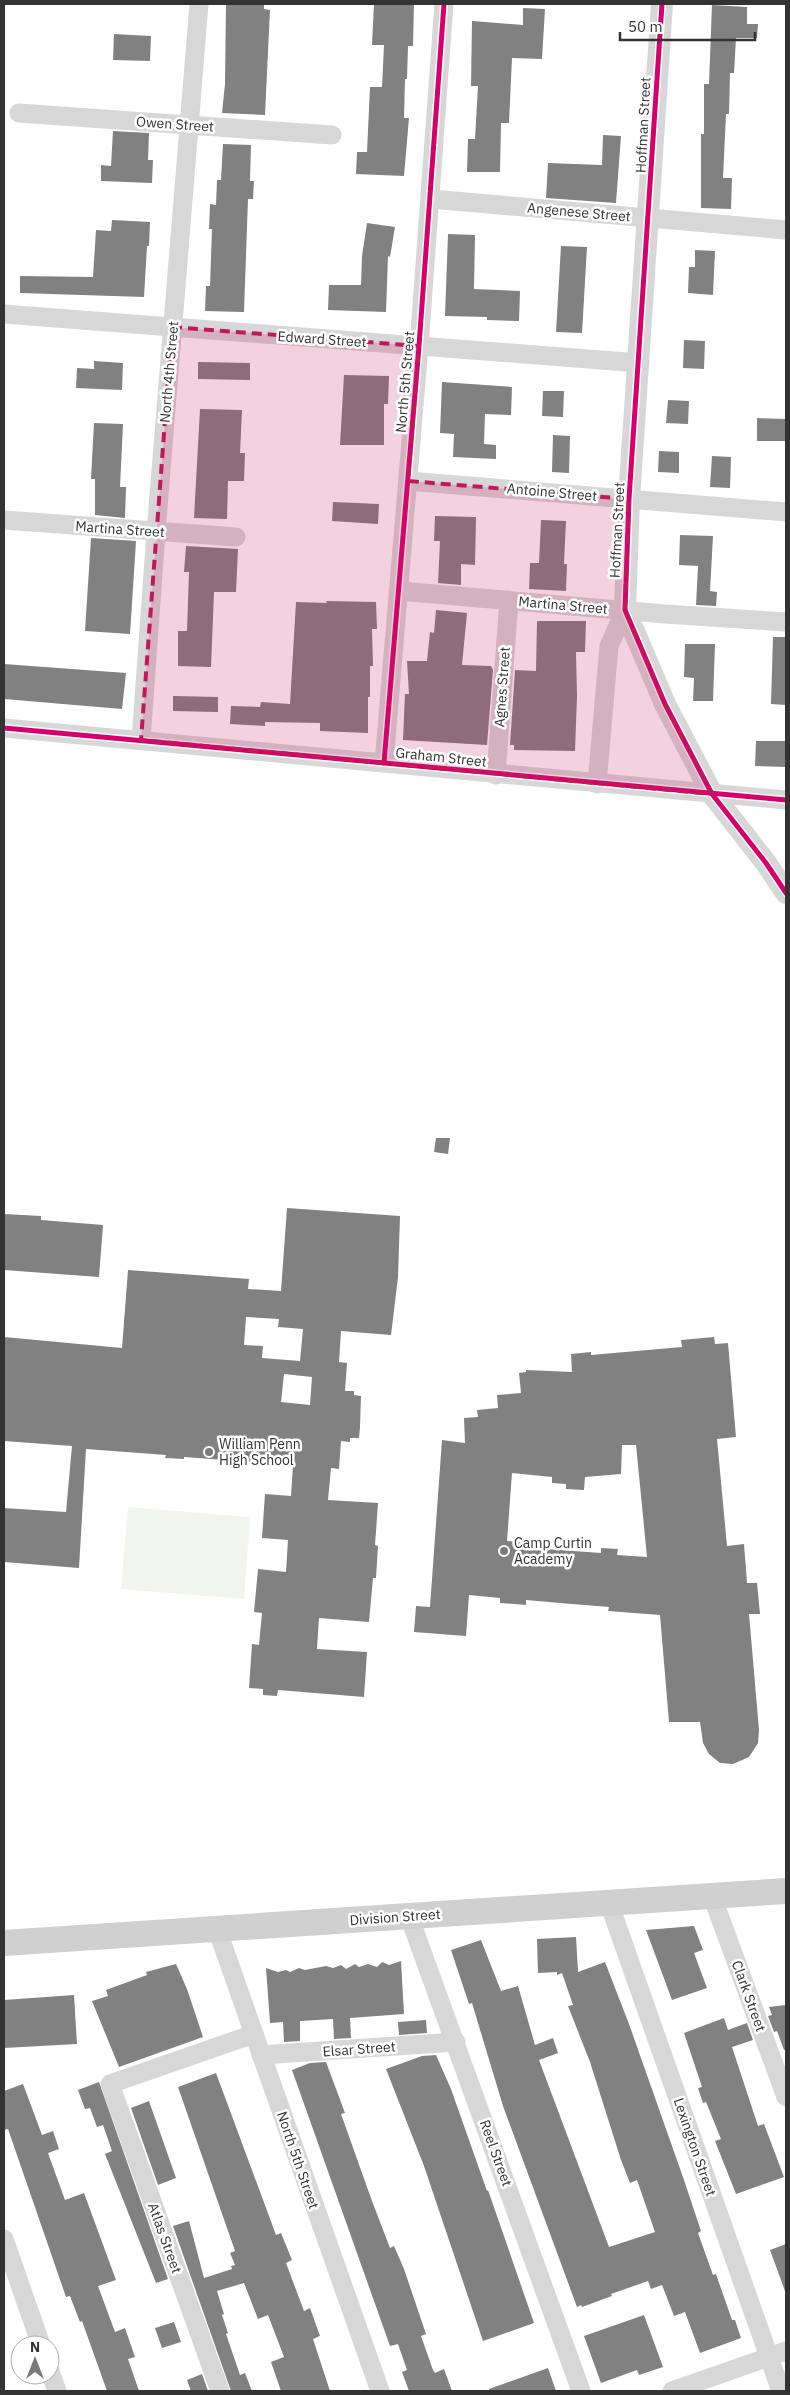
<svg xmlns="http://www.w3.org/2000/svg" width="790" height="2395" viewBox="0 0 790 2395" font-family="'IBM Plex Sans',sans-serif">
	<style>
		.green { fill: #f1f5ed }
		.building { fill: #818181; fill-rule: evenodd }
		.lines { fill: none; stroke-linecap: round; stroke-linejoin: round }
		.minor { stroke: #d7d7d7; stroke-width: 19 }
		.tertiary { stroke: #d7d7d7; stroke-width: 22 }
		.secondary { stroke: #d0d0d0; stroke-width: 26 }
		.cycleway-casing { stroke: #fff; stroke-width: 8 }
		.cycleway { stroke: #d6006c; stroke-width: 5 }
		.marked { fill: #c2185b; fill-opacity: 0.2; stroke: #c2185b; stroke-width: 4; stroke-dasharray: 10 6; stroke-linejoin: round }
		.poi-dot { fill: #7a7a7a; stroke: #fff; stroke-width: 2 }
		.labels { text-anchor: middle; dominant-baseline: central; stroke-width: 5; stroke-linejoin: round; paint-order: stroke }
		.street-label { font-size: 14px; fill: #333; stroke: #fff }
		.poi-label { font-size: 14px; fill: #333; stroke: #fff; text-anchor: start }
	</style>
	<rect width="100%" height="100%" fill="#fff"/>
	<path class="green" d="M128,1507l122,10 -6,82 -123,-10z"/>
	<g class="building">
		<path d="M226,4h38v5l6,1 -5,105 -43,-2 3,-29z"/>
		<path d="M374,4h40l-1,42h-5l-1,33h-2l-1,39h5l-5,58 -48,-2 1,-22h10l3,-65h12l2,-42h-12z"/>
		<path d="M712,5l35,2v17h11l-1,14h-21l-2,35h-4l-1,41h-3l-3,64h9l-1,31 -30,-1v-74h3v-50h5z"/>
		<path d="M523,8l22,1 -3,50 -30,-1 -3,65h-8l-1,49h-33l1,-33h7l3,-53h-7l1,-65 51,4z"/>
		<path d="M114,34l37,2 -1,25 -37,-1z"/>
		<path d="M113,131l36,2 -1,27h5l-1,23 -51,-2v-16l10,1z"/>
		<path d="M603,135l18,1 -5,67 -70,-5 2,-35 54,2z"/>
		<path d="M223,144l28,1 -1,36h4l-1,18h-5l-4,113 -39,-1 1,-25h4l2,-57h-3l1,-25 6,1 1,-25h4z"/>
		<path d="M112,220l38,2 -1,24h-2l-3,51 -124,-4v-17l73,1 3,-47 15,1z"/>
		<path d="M367,223l28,4 -5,30 -2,-1 -2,56 -58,-2 1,-25h32l1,-29z"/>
		<path d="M448,234l27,1 -1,54 46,2 -1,30 -32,-1v-3l-42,-1z"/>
		<path d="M561,246l26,1 -5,86 -26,-1z"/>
		<path d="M695,250l20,1 -2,44 -25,-2 1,-26h6z"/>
		<path d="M684,340l21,1 -1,28 -21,-1z"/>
		<path d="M94,361l29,2 -1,27 -46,-2 1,-20 17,1z"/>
		<path d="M198,362l52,1v17l-52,-1z"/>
		<path d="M344,375l45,1 -1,28h-4v41h-44z"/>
		<path d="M442,382l70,5 -1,28 -26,-1 -1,30 12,1v14l-43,-2 1,-23 -14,-1z"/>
		<path d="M543,391h21l-1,26 -21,-1z"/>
		<path d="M668,400l21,1 -1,23 -22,-1z"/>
		<path d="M200,409l42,1 -2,43h5l-1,28h-16l-1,38 -33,-1z"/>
		<path d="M757,418l29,1v22h-29z"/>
		<path d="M94,423l29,1 -3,63h6l-1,31 -30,-3v-36h-4z"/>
		<path d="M553,435l17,1 -1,37 -17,-1z"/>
		<path d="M659,451l20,1v21l-21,-1z"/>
		<path d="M712,456l19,1 -1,31 -20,-1z"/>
		<path d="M333,502l46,2 -1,20 -46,-3z"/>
		<path d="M435,516l41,1 -1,48 -14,-1v21l-23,-2 2,-42h-6z"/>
		<path d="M541,520l25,1 -2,43h3l-1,27 -37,-2 1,-26h9z"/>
		<path d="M680,535l33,1 -3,55 7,1 -1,14 -20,-1 2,-39 -19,-1z"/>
		<path d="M91,538l45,3 -6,93 -45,-3z"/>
		<path d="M186,546l52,3 -2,43h-22l-3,75 -33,-1v-35h9l2,-59h-5z"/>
		<path d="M326,601l50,1 1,27h-5l1,37h-3v31h-2v36l-48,-2v-8l-55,-1v4l-35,-2 1,-18 29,1 1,-5 29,2 6,-102 31,1z"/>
		<path d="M436,610l31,3 -5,52 29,1 2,4 -6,75 -84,-5 2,-46h4l-2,-33h20l3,-29 4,1z"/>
		<path d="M537,621h49l-1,31h-9l1,44 -2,55 -61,-1v-5h-4l5,-75 21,1z"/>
		<path d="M773,637h13v68l-15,-1z"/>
		<path d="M685,644h30l-2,57h-20l1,-23 -10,-1z"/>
		<path d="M4,664l122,9 -4,36 -118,-10z"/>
		<path d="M173,696l45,1v15l-45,-1z"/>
		<path d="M756,741h30v26l-31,-1z"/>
		<path d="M436,1138h14l-2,16 -14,-2z"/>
		<path d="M287,1208l113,8 -2,61 -7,58 -50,-4 -2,31 8,1 -2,28h9v4l7,1 -1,31 -1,11h-9v4l-9,-1 -2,28 -8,-1 -3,32 50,3 -3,42 3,1 -2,32h-3l-4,44 -50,-4 -2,31 50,3 -3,45 -86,-7 -1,6 -14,-1v-6l-14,-1 3,-44 7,1 3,-32 -8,-1 4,-43 28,3 2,-32 -26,-2 3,-44 26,2 2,-31 -109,-8v2l-19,-1 1,-3 -80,-6 -7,119 -75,-6v-54l62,4 6,-66 -68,-5v-104l118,11 6,-78 121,9 -1,10 33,2zM246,1317l33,2 -1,8 25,2 -3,32 -38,-3 1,-12 -19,-1zM284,1374l28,3 -2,28 -29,-3z"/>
		<path d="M4,1214l37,2v4l62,5 -4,52 -95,-7z"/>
		<path d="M714,1337l1,7 13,-1 8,94 -19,2 10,107 17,-2 3,39h10l3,31h-11l10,116 -1,13 -9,14 -16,7 -13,-1 -11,-9 -6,-11 -3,-21h-31l-9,-107 -52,-4 1,-4 -49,-4 -34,-3v5l-26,-2v-5l-31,-3 -3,41 -52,-4 2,-26 14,1 12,-167 23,3 -1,-25 14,-1 -1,-7 21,-2 -1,-13 24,-2 -2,-20 7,-1v-2l46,2 -1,-18 20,-2v3l91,-8 -1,-7zM622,1445h14l11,112 -30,-2 1,-6 -17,-1v5l-70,-5 1,-5 -25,-2 5,-68 40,4v6l14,1v5l18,1 1,-13 36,-3z"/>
		<path d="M694,1926l9,24 -9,3 13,35 -35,12 -26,-70z"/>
		<path d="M576,1937l2,35 27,-10 24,62 55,156 17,51 -3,2 15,42 3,-1 16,46h3l6,18 -41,15 -15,-41 -11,4 -12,-31 -11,4 -3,-8 -37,13 1,2 -30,11 -1,-2 -4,2 -74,-201 -31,-103 -3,1 -18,-54 30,-10 20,51 17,-5 17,59 18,-7 5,15 -19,7 70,187 46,-15 -18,-52 -7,3 -9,-23 -31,-98 -22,-56 5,-1 -11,-32 -5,2v-3l-19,1 -1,-34z"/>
		<path d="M401,1961l3,53 -54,4 1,20 -17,1 -1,-20 -33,2v20l-16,1 -1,-20 -13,1 -4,-55 12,4 8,-2 4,2 9,-4 6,2 21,-4 7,2 8,-3 5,4 9,-5 4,3 9,-3 9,3 5,-5 7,3z"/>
		<path d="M176,1964l11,25 16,48 -84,30 -27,-66 16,-5 -2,-6 41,-15 -1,-3z"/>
		<path d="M74,1995l3,49 -73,4v-48z"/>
		<path d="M786,2005v45h-2l-7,-19 -3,1 -6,-16 4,-1 -3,-8z"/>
		<path d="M724,2018l4,12 19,-7 6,17 -21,7 26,79 6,-2 20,53 -48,17 -21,-53 6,-2 -15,-37 -3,1 -5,-15 4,-1 -18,-54z"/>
		<path d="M426,2020l1,13 -28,2 -1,-13z"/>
		<path d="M436,2055l15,34 36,102 1,-1 46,133 -51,18 -59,-175 -38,-97 36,-13z"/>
		<path d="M326,2062l19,51 -4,1 31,87 18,47 4,-2 10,23 22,65 -5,2 12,34 2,3 9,-4 8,22h-43l-7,-19 5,-2 -9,-26 -8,2 -98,-276 18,-7z"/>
		<path d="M216,2073l60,162 5,-2 11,27 -6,3 18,48 6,-3 10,28 -7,3 17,52h-49l-10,-29 13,-5 -16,-42 -10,4 -14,-36 -27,8 7,23 -2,1 6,18 -2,1 14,41 5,-2 7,18h-21l-58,-165 16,-5 15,57 28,-9 -1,-3 4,-1 -5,-12 5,-2 -57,-164z"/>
		<path d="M99,2082l69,197 -12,4 -51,-129 7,-3 -9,-26 -6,2 -7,-19 -5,1 -7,-19z"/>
		<path d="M23,2084l19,51 11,-4 6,18 -11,4 17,47 19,-7 32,87 -18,6 17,46 10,-4 10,29 -7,2 11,32h-32l-25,-70 -2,1 -10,-26 -4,1 -58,-168 -4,1v-39z"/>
		<path d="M149,2101l27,77 -18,7 -27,-77z"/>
		<path d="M786,2244v47h-1l-15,-41z"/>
		<path d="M644,2315l19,52 -24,8 -2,-5 -36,13 -17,-47z"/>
		<path d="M174,2322l7,20 -19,6 -7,-20z"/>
		<path d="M548,2368l8,23h-67v-2z"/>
		<path d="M202,2374l6,17h-17l-4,-11z"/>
	</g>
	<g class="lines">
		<g class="minor">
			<path d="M19,113l313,22"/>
			<path d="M431,199l355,31"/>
			<path d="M4,314l636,49"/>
			<path d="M408,481l378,31"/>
			<path d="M4,520l232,17"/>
			<path d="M399,591l266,23 121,8"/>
			<path d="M4,728l782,72"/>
			<path d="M141,740l15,-208 43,-528"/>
			<path d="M384,763l35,-417 25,-342"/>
			<path d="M496,775l13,-175"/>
			<path d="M597,784l12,-138 16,-36"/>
			<path d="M712,1896l74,201"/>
			<path d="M609,1903l172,488"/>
			<path d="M409,1916l172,475"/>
			<path d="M217,1929l163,462"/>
			<path d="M261,2055l195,-13"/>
			<path d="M4,2239l37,106"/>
			<path d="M50,2371l7,20"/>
			<path d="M220,2391l-110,-307 144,-50"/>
			<path d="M672,2391l114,-40"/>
		</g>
		<path class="tertiary" d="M662,4l-33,495 -4,111 40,94 47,90 54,69 20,30"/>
		<path class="secondary" d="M4,1943l782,-52"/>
		<g class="cycleway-casing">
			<g id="cycleway">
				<path d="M662,4l-33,495 -4,111 40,94 47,90 54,69 20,30"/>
				<path d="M4,728l782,72"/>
				<path d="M384,763l35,-417 25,-342"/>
			</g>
		</g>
		<use href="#cycleway" class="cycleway"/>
	</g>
	<path class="marked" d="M172,327l247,19 -11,135 221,18 -4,111 40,94 47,90 -571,-54z"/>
	<g class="poi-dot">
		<circle cx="209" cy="1452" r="5"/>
		<circle cx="504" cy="1551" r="5"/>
	</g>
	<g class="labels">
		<g class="street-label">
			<text transform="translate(175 124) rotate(4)">Owen Street</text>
			<text transform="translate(643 125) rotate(-87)">Hoffman Street</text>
			<text transform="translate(579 212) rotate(5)">Angenese Street</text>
			<text transform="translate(322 339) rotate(4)">Edward Street</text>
			<text transform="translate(169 372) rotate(-85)">North 4th Street</text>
			<text transform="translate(405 382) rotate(-85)">North 5th Street</text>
			<text transform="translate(552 492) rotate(5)">Antoine Street</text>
			<text transform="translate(120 529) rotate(4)">Martina Street</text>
			<text transform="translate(617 530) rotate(-87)">Hoffman Street</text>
			<text transform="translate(563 605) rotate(5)">Martina Street</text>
			<text transform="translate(502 687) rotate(-86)">Agnes Street</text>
			<text transform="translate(441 757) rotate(6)">Graham Street</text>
			<text transform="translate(395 1917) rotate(-4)">Division Street</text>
			<text transform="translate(749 1996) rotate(70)">Clark Street</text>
			<text transform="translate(359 2049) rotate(-4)">Elsar Street</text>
			<text transform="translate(695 2147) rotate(71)">Lexington Street</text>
			<text transform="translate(496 2153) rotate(70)">Reel Street</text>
			<text transform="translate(298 2160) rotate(71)">North 5th Street</text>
			<text transform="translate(165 2238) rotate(70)">Atlas Street</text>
		</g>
		<g class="poi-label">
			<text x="219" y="1444">William Penn<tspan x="219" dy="16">High School</tspan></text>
			<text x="514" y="1543">Camp Curtin<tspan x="514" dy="16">Academy</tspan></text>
		</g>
	</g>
	<rect width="790" height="2395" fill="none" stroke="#333333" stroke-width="10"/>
	<g transform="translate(35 2360)"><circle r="24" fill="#ffffff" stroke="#adadad"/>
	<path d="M0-4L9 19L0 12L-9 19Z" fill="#7a7a7a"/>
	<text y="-8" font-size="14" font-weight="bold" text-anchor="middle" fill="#333333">N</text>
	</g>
	<path d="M620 32v8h135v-8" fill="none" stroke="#333333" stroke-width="2.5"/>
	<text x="628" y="32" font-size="15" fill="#333333" stroke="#ffffff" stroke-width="4" paint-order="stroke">50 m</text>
</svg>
